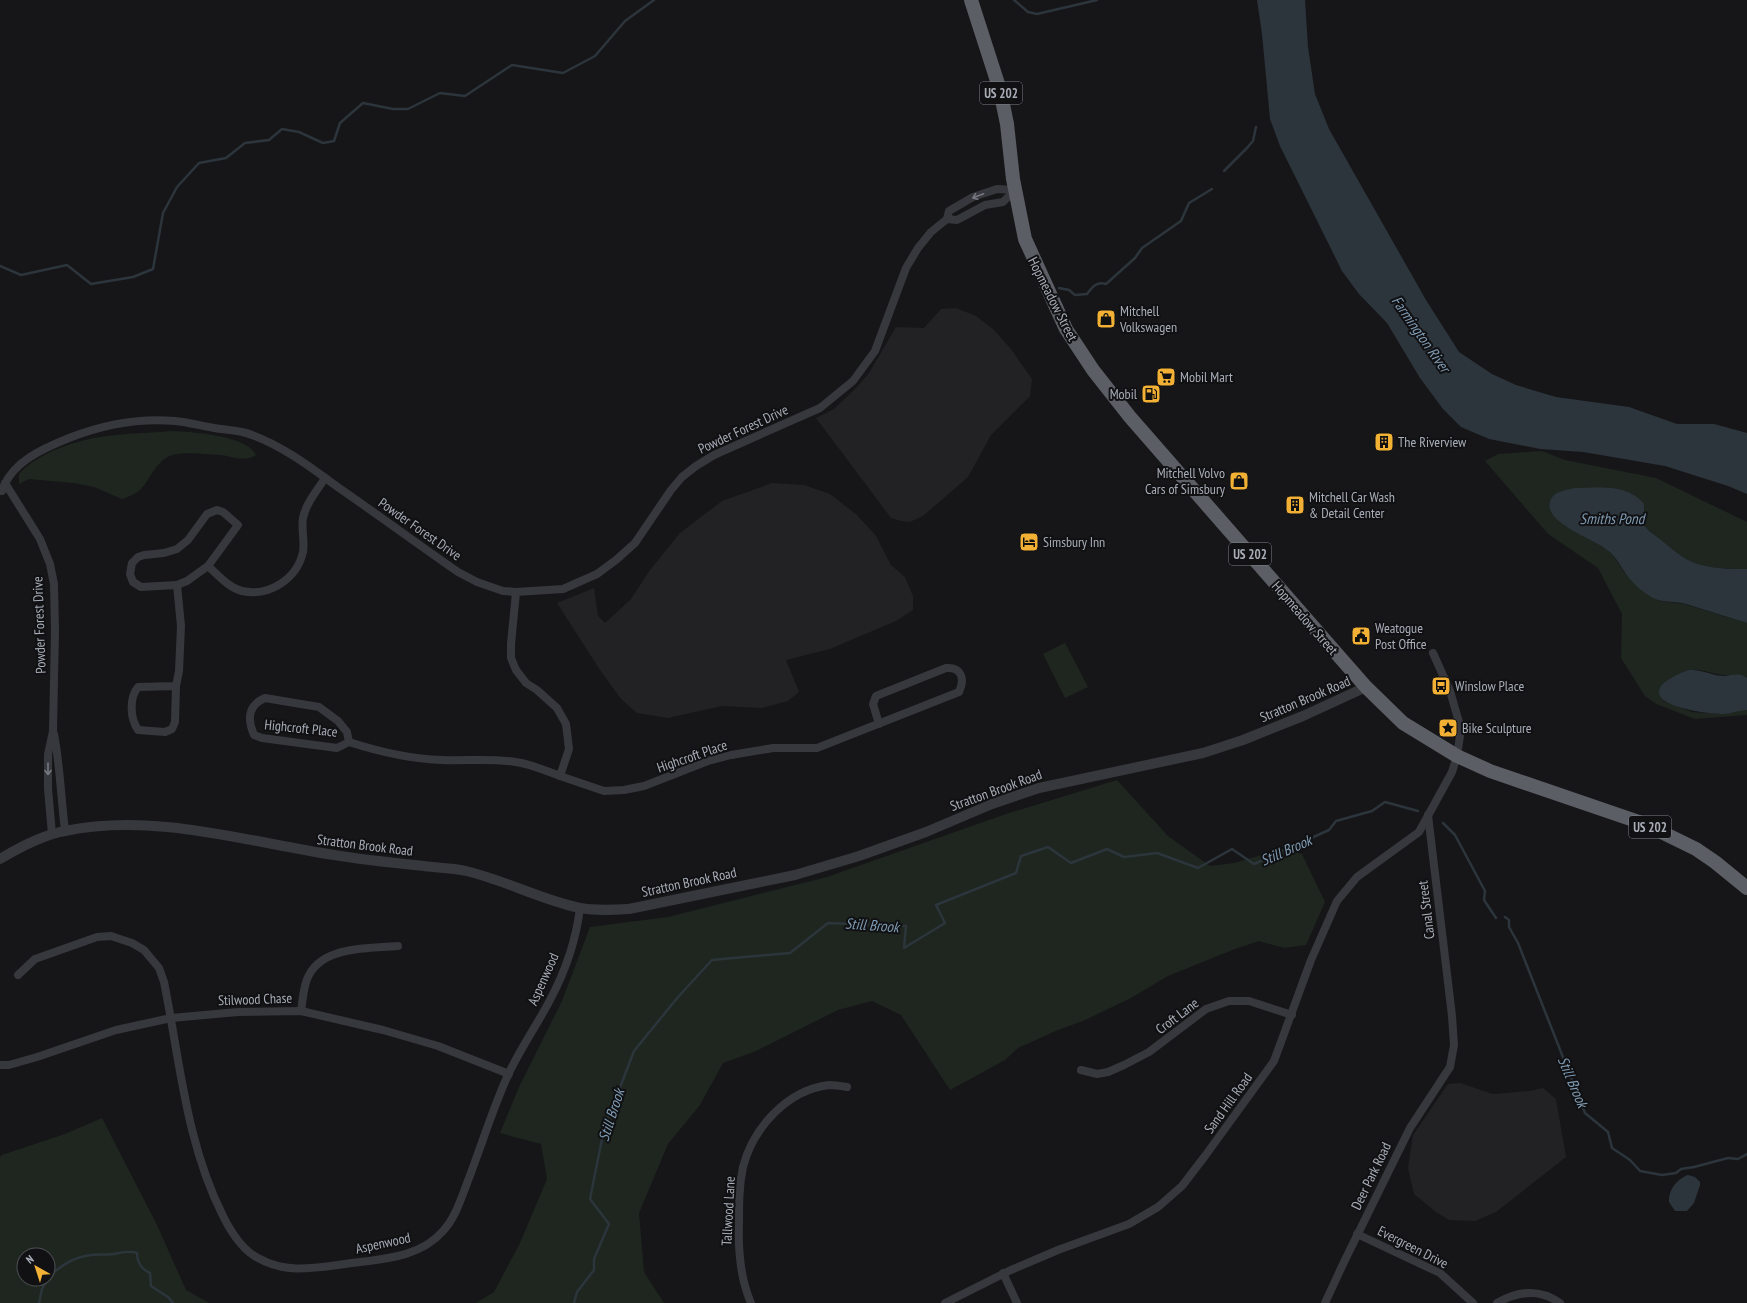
<svg xmlns="http://www.w3.org/2000/svg" width="1747" height="1303" viewBox="0 0 1747 1303" font-family="'PT Sans Narrow',sans-serif">
	<style>
		.built { fill: #222225 }
		.green { fill: #1e261f; fill-rule: evenodd }
		.water { fill: #2c353c }
		.lines { fill: none; stroke-linecap: round; stroke-linejoin: round }
		.stream { stroke: #2c353c; stroke-width: 2.5 }
		.minor { stroke: #37383d; stroke-width: 8 }
		.tertiary { stroke: #37383d; stroke-width: 10 }
		.trunk { stroke: #5b5e65; stroke-width: 14 }
		.oneway { stroke: #757881 }
		.labels { text-anchor: middle; dominant-baseline: central; stroke-width: 4; stroke-linejoin: round; paint-order: stroke }
		.shield { fill: #111113; stroke: #7b7e86; stroke-width: 1 }
		.shield-label { font-size: 13px; font-weight: bold; fill: #a8adb8 }
		.street-label { font-size: 14px; fill: #a8adb8; stroke: #111113 }
		.poi-label { font-size: 14px; fill: #a8adb8; stroke: #111113; text-anchor: start }
		.water-label { font-size: 15px; font-style: italic; fill: #7f9bb3; stroke: #111113 }
	</style>
	<rect width="100%" height="100%" fill="#161618"/>
	<g class="built">
		<path d="M956,308l20,8 17,13 18,20 21,30 -2,17 -39,39 -23,42 -45,39 -13,6 -9,-1 -10,-3 -75,-100 18,-9 22,-21 13,-15 27,-46 28,1 17,-19z"/>
		<path d="M772,483l32,2 26,9 27,21 19,21 15,29 14,12 8,19v14l-17,11 -66,28 -44,11 13,32 -11,9 -26,7 -40,-2 -54,12 -31,-5 -16,-14 -21,-29 -43,-67 37,-15 4,28 7,7 26,-24 19,-29 30,-37 42,-32z"/>
		<path d="M1460,1083l33,11 37,-3 13,-3 13,11 10,58 -70,55 -21,9 -26,-1 -13,-8 -22,-18 -6,-26 5,-33 35,-51z"/>
	</g>
	<g class="green">
		<path d="M171,431c21,1 76,4 85,24 -12,8 -24,1 -36,0 -10,-1 -34,-3 -43,-1 -20,3 -25,23 -36,35 -5,5 -13,8 -19,10l-28,-12 -21,-4 -44,-4 -10,5v-10c18,-21 60,-35 88,-38 21,-3 43,-3 64,-5z"/>
		<path d="M1542,451l23,9 91,18 91,44v47c-20,0 -46,0 -64,-12 -12,-8 -22,-18 -34,-26l-5,-6 -1,-21 -79,21 42,24 6,5 12,18 36,29 24,3 63,19v55c-9,-7 -15,-2 -24,-3 -8,-1 -17,-4 -25,-5 -21,-2 -27,16 -35,31l29,11 31,2 16,-4h8v5l-52,4 -39,-15 -11,-8 -24,-38 1,-44 -24,-46 -50,-34 -63,-73 13,-7z"/>
		<path d="M1065,643l23,44 -23,11 -22,-44z"/>
		<path d="M1117,780l51,56 42,30 24,-3 52,-15 16,6 23,48 -19,43 -22,3 -25,-7 -24,8 -67,27 -37,22 -48,23 -25,9 -40,18 -13,12 -55,30 -49,-75 -29,-14 -34,9 -82,41 -33,12 -23,42 -32,39 -29,69 5,59 20,31h-188l18,-11 26,-49 27,-64 -6,-35 -41,-11 19,-46 43,-86 28,-74 78,-10 159,-40 179,-63z"/>
		<path d="M102,1118l55,107 29,65 23,13h-209v-146l2,-2 63,-21zM24,1255h24v24h-24z"/>
	</g>
	<g class="water">
		<path d="M1257,0h48l3,47 7,47 14,35 97,171 33,52 33,22 24,11 40,12 73,10 48,17h37l33,9v61l-19,-8 -63,-20 -82,-14 -43,-3 -51,-10 -28,-12 -18,-18 -23,-31 -33,-55 -28,-29 -17,-23 -62,-125 -10,-27 -8,-85z"/>
		<path d="M1575,488c24,0 52,-5 69,16v21l5,6c12,8 22,18 34,26 18,12 44,12 64,12v54c-20,-6 -41,-13 -61,-19 -11,-3 -23,-1 -33,-6 -12,-7 -21,-15 -29,-27 -5,-7 -9,-16 -17,-21 -13,-11 -63,-27 -57,-48 3,-11 16,-12 25,-14z"/>
		<path d="M1689,670c13,-1 24,6 36,6 9,-1 14,-4 22,2v32c-9,0 -16,4 -24,4 -12,0 -79,-7 -61,-29 5,-6 20,-13 27,-15z"/>
		<path d="M1688,1175l7,2 5,5v3l-6,18 -7,8h-12l-6,-9c-1,-12 8,-23 19,-27z"/>
	</g>
	<g class="lines">
		<g class="stream">
			<path d="M1014,0l14,12 9,2 60,-14"/>
			<path d="M1224,171l22,-22 7,-8 3,-14"/>
			<path d="M0,266l21,9 46,-10 24,19 42,-7 20,-8 10,-56 14,-26 22,-24 27,-5 19,-15 24,-3 13,-11 17,3 24,11 11,-2 6,-18 23,-20 30,6h15l32,-16 25,3 47,-31 51,8 32,-17 30,-35 29,-21"/>
			<path d="M1059,288l10,2 6,5 12,-1c5,-7 10,-13 19,-10l29,-26 7,-10 39,-27 8,-18 23,-14"/>
			<path d="M1443,823l12,12 30,56 -1,9 12,18"/>
			<path d="M1505,917l4,3v7l9,16 67,170 23,19 4,16 18,12 10,11 22,4 14,-2 5,-4 13,-2 34,-9 10,1 9,-5"/>
			<path d="M48,1277c13,-11 25,-20 43,-22 7,-1 15,0 22,-1 8,-1 16,-4 24,-1 0,10 4,16 13,20l1,13 17,11 5,6"/>
			<path d="M39,1303l3,-14 5,-10"/>
			<path d="M574,1303l3,-11 17,-22v-11l15,-35 -19,-25 14,-70 30,-78 44,-54 34,-37 78,-7 38,-30 78,3 -2,22 41,-25 -9,-18 80,-32 5,-17 27,-9 23,16 36,-14 17,8 33,-4 41,15 34,-19 22,15 75,-34 7,-9 36,-10 13,-9 33,9"/>
		</g>
		<g class="minor">
			<path d="M947,219l10,1 28,-15 18,-3 12,-12"/>
			<path d="M5,483l35,56 10,25 4,20 1,46 -2,101 -5,23v35l4,45"/>
			<path d="M0,491h2c9,-29 42,-43 67,-53 33,-13 71,-20 106,-17 13,1 26,5 39,7 12,2 27,2 38,7 33,12 62,35 90,55 39,27 77,55 116,82l19,10 26,9 13,1 47,-3 34,-15 19,-14 19,-17 36,-53 11,-13 14,-11 18,-11 106,-47 33,-27 22,-30 31,-83 12,-20 13,-16 16,-13 2,-8 24,-14 24,-8 18,1"/>
			<path d="M208,566l-21,15 -10,4 -36,2 -8,-5 -3,-8 2,-11 6,-6 6,-2 20,-2 13,-4 11,-9 19,-26 10,-4 6,2 15,13 -30,41c10,9 21,22 34,25 27,6 55,-12 61,-39 2,-11 -2,-23 0,-34 3,-15 14,-27 22,-40"/>
			<path d="M176,686l-38,1c-9,11 -8,31 0,43l27,2 7,-3 3,-7 1,-36 3,-15 2,-45 -4,-41"/>
			<path d="M265,698l54,9 19,14 9,11 2,10 -12,6 -75,-10 -8,-3c-7,-16 -6,-30 11,-37z"/>
			<path d="M54,734c6,31 7,64 11,97"/>
			<path d="M349,742c31,10 61,17 93,18 25,1 49,-2 74,2 15,2 30,9 44,14l9,-27 -3,-25 -9,-16 -20,-18 -11,-7 -10,-13 -5,-12v-14l5,-52"/>
			<path d="M560,776l44,15 20,-1 20,-4 64,-25 23,-6 42,-7h44l142,-56c6,-13 3,-25 -13,-24l-70,28 -3,8 6,20"/>
			<path d="M18,975l17,-16 62,-22 14,-1 21,7 12,7 15,18 5,14c16,79 22,161 59,234 8,16 19,34 35,42 28,16 56,10 87,6 34,-5 74,-5 98,-33 13,-14 19,-35 26,-53 13,-34 24,-70 39,-103 12,-26 29,-50 42,-75 15,-28 26,-60 30,-92"/>
			<path d="M301,1011c2,-11 2,-26 8,-36 15,-29 61,-27 89,-29"/>
			<path d="M0,1065h9l28,-8 79,-27 55,-12 67,-6 63,-1 82,19 55,16 71,28"/>
			<path d="M1081,1070l16,4 11,-2 16,-7 25,-13 57,-43 23,-8h20l43,14"/>
			<path d="M1357,1234l83,39 33,30"/>
			<path d="M1003,1273l14,30"/>
			<path d="M751,1303c-11,-25 -13,-54 -12,-81 0,-19 0,-36 4,-55 10,-39 44,-77 86,-82 6,0 12,1 18,2"/>
			<path d="M945,1303l66,-33 47,-20 71,-26 29,-17 24,-21 23,-30 69,-95 37,-101 26,-59 20,-24 62,-45 33,-60 5,-16 4,-27 -11,-38 -17,-38"/>
			<path d="M1325,1303l19,-41 66,-134 40,-61 4,-22 -2,-29 -24,-201"/>
			<path d="M1497,1303c21,-12 42,-15 63,0"/>
		</g>
		<path class="tertiary" d="M0,859c20,-12 42,-24 65,-28 88,-19 183,11 269,24 30,5 60,8 90,11 14,2 29,2 42,5 39,9 75,29 114,37 16,3 32,2 49,1l166,-34 64,-19 67,-24 66,-28 47,-16 164,-35 40,-13 60,-24 63,-29"/>
		<path class="trunk" d="M971,0l29,90 7,34 6,55 12,60 41,90 27,41 37,47 214,245 22,25 37,36 54,33 33,15 155,53 51,25 19,13 32,26"/>
	</g>
	<defs><path id="oneway-shaft" d="M-6 0H5M1.5-3L5.5 0L1.5 3" fill="none" stroke-width="1.6" stroke-linecap="round" stroke-linejoin="round"/></defs>
	<g class="oneway">
		<use href="#oneway-shaft" transform="translate(978 196) rotate(159)"/>
		<use href="#oneway-shaft" transform="translate(48 769) rotate(90)"/>
	</g>
	<defs>
		<g id="shop-square" transform="scale(1)"><rect x="-9" y="-9" width="18" height="18" rx="4" fill="#f2b134" stroke="#111113"/><path d="M-5-2.5h2.3a2.7 3.5 0 0 1 5.4 0H5L5.5 6h-11ZM-1.5-2.5h3a1.5 2.3 0 0 0-3 0Z" fill="#111"/></g>
		<g id="supermarket-square" transform="scale(1)"><rect x="-9" y="-9" width="18" height="18" rx="4" fill="#f2b134" stroke="#111113"/><path d="M-6-5.5h2.5l.6 2H6L4.5 2H-2.5L-4.4-4H-6ZM-1.5 3.2a1.3 1.3 0 1 0 .1 0ZM3 3.2a1.3 1.3 0 1 0 .1 0Z" fill="#111"/></g>
		<g id="fuel-square" transform="scale(1)"><rect x="-9" y="-9" width="18" height="18" rx="4" fill="#f2b134" stroke="#111113"/><path d="M-5.5-6h7V0h2V4h1.3V-2.5L3-4.5l.8-.8L6-3V5H2.5V1h-1V6h-7ZM-4.2-4.7v3.2H.2V-4.7Z" fill="#111"/></g>
		<g id="building-square" transform="scale(1)"><rect x="-9" y="-9" width="18" height="18" rx="4" fill="#f2b134" stroke="#111113"/><path d="M-4-6H4V6H1V3H-1V6H-4ZM-2.5-4.3h1.7v1.8h-1.7ZM.8-4.3h1.7v1.8H.8ZM-2.5-1h1.7V.8h-1.7ZM.8-1h1.7V.8H.8Z" fill="#111"/></g>
		<g id="hotel-square" transform="scale(1)"><rect x="-9" y="-9" width="18" height="18" rx="4" fill="#f2b134" stroke="#111113"/><path d="M-6-4.5h1.5V1H6V5H4.5V3h-9V5H-6ZM-4 0a1.8 1.8 0 1 1 3.6 0ZM.5 0V-2.5h3Q6-2.5 6 0Z" fill="#111"/></g>
		<g id="civic-square" transform="scale(1)"><rect x="-9" y="-9" width="18" height="18" rx="4" fill="#f2b134" stroke="#111113"/><path d="M-.6-6.5H3V-4.5H.6V-3L4-1V1h2V6H-6V1h2V-1L-.6-3ZM-1.2 2.5V6h2.4V2.5Z" fill="#111"/></g>
		<g id="bus-square" transform="scale(1)"><rect x="-9" y="-9" width="18" height="18" rx="4" fill="#f2b134" stroke="#111113"/><path d="M-5-6H5V4H4V6H2V4H-2V6H-4V4H-5ZM-3.5-4V0h7V-4ZM-3.5 1.2v1.5H-2V1.2ZM2 1.2v1.5H3.5V1.2Z" fill="#111"/></g>
		<g id="sight-square" transform="scale(1)"><rect x="-9" y="-9" width="18" height="18" rx="4" fill="#f2b134" stroke="#111113"/><path d="M0-6L1.8-2.2L6-1.7L2.9 1.2L3.7 5.4L0 3.3L-3.7 5.4L-2.9 1.2L-6-1.7L-1.8-2.2Z" fill="#111"/></g>
	</defs>
	<g fill-rule="evenodd">
		<use href="#shop-square" x="1106" y="319"/>
		<use href="#supermarket-square" x="1166" y="377"/>
		<use href="#fuel-square" x="1151" y="394"/>
		<use href="#building-square" x="1384" y="442"/>
		<use href="#shop-square" x="1239" y="481"/>
		<use href="#building-square" x="1295" y="505"/>
		<use href="#hotel-square" x="1029" y="542"/>
		<use href="#civic-square" x="1361" y="636"/>
		<use href="#bus-square" x="1441" y="686"/>
		<use href="#sight-square" x="1448" y="728"/>
	</g>
	<g class="labels">
		<g class="shield">
			<rect x="980" y="82" width="42" height="22" rx="3"/>
			<rect x="1229" y="543" width="42" height="22" rx="3"/>
			<rect x="1629" y="816" width="42" height="22" rx="3"/>
		</g>
		<g class="shield-label">
			<text x="1001" y="93">US 202</text>
			<text x="1250" y="554">US 202</text>
			<text x="1650" y="827">US 202</text>
		</g>
		<g class="street-label">
			<text transform="translate(1053 299) rotate(63)">Hopmeadow Street</text>
			<text transform="translate(743 429) rotate(-25)">Powder Forest Drive</text>
			<text transform="translate(420 529) rotate(35)">Powder Forest Drive</text>
			<text transform="translate(1305 618) rotate(49)">Hopmeadow Street</text>
			<text transform="translate(39 625) rotate(-92)">Powder Forest Drive</text>
			<text transform="translate(1305 699) rotate(-23)">Stratton Brook Road</text>
			<text transform="translate(301 728) rotate(6)">Highcroft Place</text>
			<text transform="translate(692 756) rotate(-19)">Highcroft Place</text>
			<text transform="translate(996 790) rotate(-20)">Stratton Brook Road</text>
			<text transform="translate(365 845) rotate(7)">Stratton Brook Road</text>
			<text transform="translate(689 882) rotate(-12)">Stratton Brook Road</text>
			<text transform="translate(1426 910) rotate(-97)">Canal Street</text>
			<text transform="translate(543 979) rotate(-66)">Aspenwood</text>
			<text transform="translate(255 999) rotate(-2)">Stilwood Chase</text>
			<text transform="translate(1177 1016) rotate(-37)">Croft Lane</text>
			<text transform="translate(1228 1103) rotate(-54)">Sand Hill Road</text>
			<text transform="translate(1371 1176) rotate(-64)">Deer Park Road</text>
			<text transform="translate(728 1211) rotate(-87)">Tallwood Lane</text>
			<text transform="translate(383 1243) rotate(-12)">Aspenwood</text>
			<text transform="translate(1413 1247) rotate(27)">Evergreen Drive</text>
		</g>
		<g class="poi-label">
			<text x="1120" y="311">Mitchell<tspan x="1120" dy="16">Volkswagen</tspan></text>
			<text x="1180" y="377">Mobil Mart</text>
			<text x="1137" y="394" text-anchor="end">Mobil</text>
			<text x="1398" y="442">The Riverview</text>
			<text x="1225" y="473" text-anchor="end">Mitchell Volvo<tspan x="1225" dy="16">Cars of Simsbury</tspan></text>
			<text x="1309" y="497">Mitchell Car Wash<tspan x="1309" dy="16">&amp; Detail Center</tspan></text>
			<text x="1043" y="542">Simsbury Inn</text>
			<text x="1375" y="628">Weatogue<tspan x="1375" dy="16">Post Office</tspan></text>
			<text x="1455" y="686">Winslow Place</text>
			<text x="1462" y="728">Bike Sculpture</text>
		</g>
		<g class="water-label">
			<text transform="translate(1421 334) rotate(55)">Farmington River</text>
			<text x="1612" y="518">Smiths Pond</text>
			<text transform="translate(1286 850) rotate(-24)">Still Brook</text>
			<text transform="translate(872 925) rotate(4)">Still Brook</text>
			<text transform="translate(1573 1082) rotate(67)">Still Brook</text>
			<text transform="translate(611 1115) rotate(-72)">Still Brook</text>
		</g>
	</g>
	<g transform="translate(36 1267) rotate(321)"><circle r="19" fill="#111113" stroke="#4d4f55"/>
	<path d="M0-3L7 15L0 10L-7 15Z" fill="#f2b134"/>
	<text y="-6" font-size="11" font-weight="bold" text-anchor="middle" fill="#a8adb8">N</text>
	</g>
</svg>
